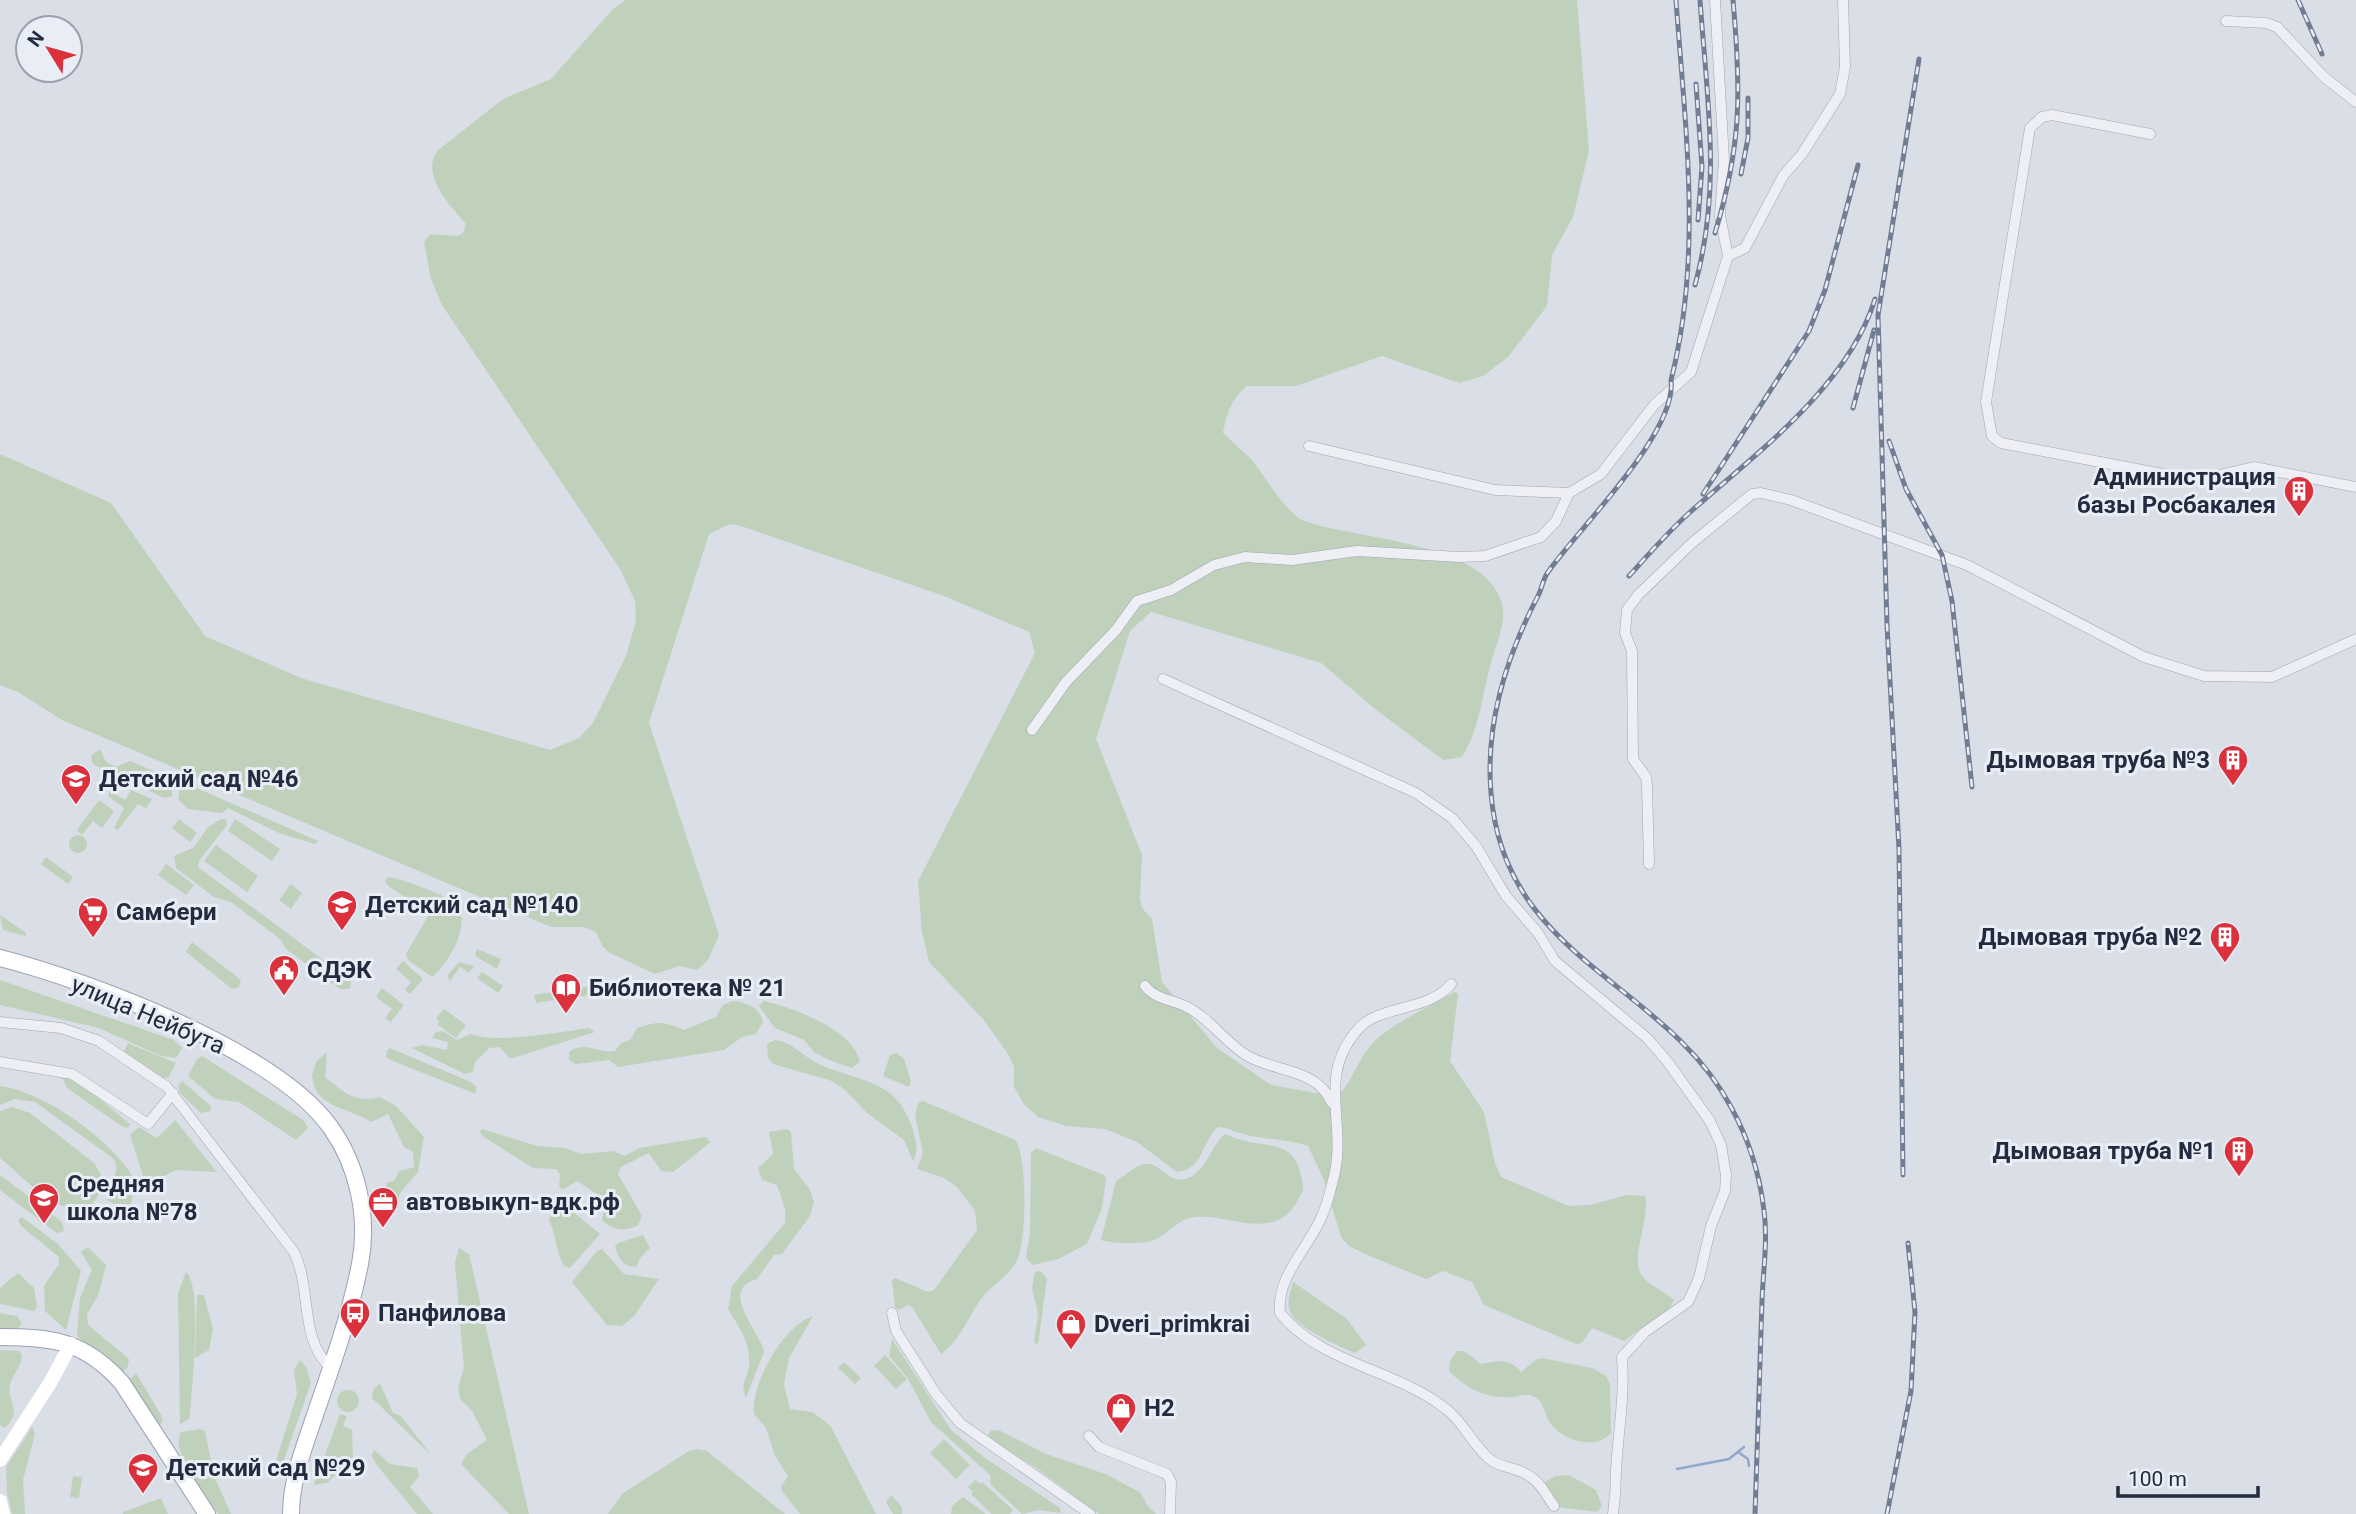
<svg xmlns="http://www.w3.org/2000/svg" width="2356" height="1514" viewBox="0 0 2356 1514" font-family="Roboto,sans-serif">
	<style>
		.green { fill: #bfd1bb }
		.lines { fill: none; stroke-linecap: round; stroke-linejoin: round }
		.stream { stroke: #91a8cb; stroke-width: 2.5 }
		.street-casing { stroke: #9fa5b1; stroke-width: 11 }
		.primary-casing { stroke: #99a1b3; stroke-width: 18 }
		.street { stroke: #edeff5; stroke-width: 10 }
		.secondary { stroke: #fff; stroke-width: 14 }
		.primary { stroke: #fff; stroke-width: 16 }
		.rail-casing { stroke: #727c92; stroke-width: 5 }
		.rail { stroke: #e9edf5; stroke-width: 2.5; stroke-dasharray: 8; stroke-linecap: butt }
		.labels { text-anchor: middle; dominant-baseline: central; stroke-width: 6; stroke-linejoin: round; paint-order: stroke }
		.poi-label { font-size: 24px; font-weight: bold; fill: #232b3e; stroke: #e9edf5; text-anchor: start }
		.street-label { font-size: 24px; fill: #232b3e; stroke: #e9edf5 }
	</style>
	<rect width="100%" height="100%" fill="#dadee7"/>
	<g class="green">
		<path d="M625,0h952l12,151 -16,66 -21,38 -5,51 -39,51 -25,19 -24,7 -77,-27 -86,30h-49c-16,13 -20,27 -24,47 9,9 19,17 28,26 11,13 36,55 51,61 51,20 182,20 200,83 5,19 -7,45 -12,63 -8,31 -11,64 -28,91l-19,3 -68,-51 -54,-46 -170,-51 -21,19 -34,108 46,116 -2,44 2,9 10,11 10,63 55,66 54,37 66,12c15,-15 20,-35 33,-51 18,-21 61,-40 85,-54l3,2 -8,67 34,51 11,51 6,14 68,29 21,-1 37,-10 18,1c6,25 -17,62 -2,81 9,11 22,14 31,23l-4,8 -46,33 -32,-13 -10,15 -6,1 -92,-39 -12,-23 -29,-11 -17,8 -59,-24 -18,-9 -8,-9 -17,-57 -16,-34c-23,-8 -46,-6 -68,-13 -9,-2 -13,-6 -22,-6 -17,15 -14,42 -41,45l-40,-30 -32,-13 -39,-3 -28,-9 -14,-13 -10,-17v-20l-6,-13 -25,-35 -54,-57 -7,-30 -4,-51 117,-228 -6,-21 -85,-36 -203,-70 -11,-2 -21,10 -60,189 70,212 -11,25 -11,10 -18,-4 -24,8 -45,-21 -7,-6 -7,-15 -12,-5h-33l-489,-207 -44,-28 -18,-7v-231l111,49 94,133 96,42 249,72 29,-12 14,-15 33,-67 10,-35 -1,-20 -15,-32 -178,-264 -11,-26 -7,-37 6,-8 27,2 6,-3 3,-9c-17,-20 -45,-48 -29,-73l66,-52 48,-20 61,-69z"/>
		<path d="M100,749l6,13 10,5 14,-6 38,16 4,5v14l-8,2 -71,-34 -2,-8z"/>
		<path d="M181,784l11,2 126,55 -3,3 -36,-11 -51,-25 -6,5 -34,-4 -10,-10z"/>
		<path d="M131,790l21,9 -6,9 -8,-4 -20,26 -4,-2 10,-20 -16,-12 2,-5 15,9z"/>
		<path d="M99,800l15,11 -12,17 -9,-7 -11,14 -5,-5z"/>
		<path d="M179,819l18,14 -7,9 -18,-14z"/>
		<path d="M221,819h5l1,6 -28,36 -1,6 148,110 5,4 -1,8h-10l-54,-40 -6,-10 -49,-37 -17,-5 -38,-29 -2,-12 19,-8 15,-21z"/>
		<path d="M235,819l45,30 -8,12 -44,-30z"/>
		<circle cx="78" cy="844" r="9"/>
		<path d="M216,845l42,31 -11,16 -43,-31z"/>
		<path d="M46,857l27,20 -5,7 -27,-20z"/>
		<path d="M166,864l28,21 -8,10 -28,-20z"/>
		<path d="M388,877c12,1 58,18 67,26 19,19 -7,62 -23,74l-24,-17 -2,-6 24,-41 -42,-27 -3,-5z"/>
		<path d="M291,884l11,9 -11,16 -12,-9z"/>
		<path d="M0,915l26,18v3l-23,-6z"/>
		<path d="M192,942l49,38 -2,7 -7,2 -46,-37z"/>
		<path d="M477,949l24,10 -4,10 -22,-13z"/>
		<path d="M403,961l20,18 -13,15 -5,-4 6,-8 -15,-13z"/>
		<path d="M459,962l15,4 -5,7 -9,-6 -10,14 -3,-5z"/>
		<path d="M482,972l21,14 -5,7 -21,-15z"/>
		<path d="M0,980l174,60 8,8 -6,10 -15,-2 -62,-28 -99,-23z"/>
		<path d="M594,986l1,8 -25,4 -1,-8z"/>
		<path d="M382,988l22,17 -13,17 -6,-4 7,-9 -16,-12z"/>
		<path d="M560,991l1,8 -25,4 -2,-8z"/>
		<path d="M732,1001c14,1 28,6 31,21l-7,12 -14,3 -18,13 -106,17 -9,-7 -33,4 -7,-4v-8c17,-12 29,2 46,-1l6,-8 9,-3 7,-12c23,-7 25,-7 47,2l32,-13 7,-12z"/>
		<path d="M764,1001c29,7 89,28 96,61l-8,6 -23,-8 -15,-8 -10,-12 -29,-12 -16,-22z"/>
		<path d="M444,1009l22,16 -10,13 -19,-14 2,-3 -3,-3z"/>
		<path d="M589,1028l6,4 -82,26h-4l-9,-11 -11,1 -14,14 -2,10 -8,2 -53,-26 10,-3 25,5 1,-8 -16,-4 4,-6 7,-1 14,9 13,-6c27,10 89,-2 119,-6z"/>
		<path d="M775,1040c17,2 26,15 42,23 41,20 80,14 96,67 3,10 6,22 0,31l-9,-21 -37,-27 -23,-24 -12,-8 -59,-17 -5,-6 -1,-14z"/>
		<path d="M128,1043l48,20 -8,15h-10l-35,-25z"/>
		<path d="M390,1048l81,34 5,5v7l-81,-32 -9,-5 1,-7z"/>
		<path d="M327,1052l-2,25c21,17 29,26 55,20l16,9 28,31 -6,35 -18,21 -5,20 -14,1 -3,-4 9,-27 8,-3 4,-9 15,-4 -1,-15 -9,-5 -16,-33 -17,8c-22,-15 -56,-13 -59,-46l4,-14z"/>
		<path d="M897,1053l7,6 7,22 -2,6 -26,-11 7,-21z"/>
		<path d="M202,1056l101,64 5,8 -12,12 -57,-38 -24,-3 -27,-23 9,-17z"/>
		<path d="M60,1074l25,13 46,38 -5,3 -6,-3 -53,-37z"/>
		<path d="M182,1081l29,25 -1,5 -9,2 -21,-20 -2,-6z"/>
		<path d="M0,1086c45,6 112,54 135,94l-4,24 -12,3 -12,-7 10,-32 -3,-9 -79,-57 -20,-3 -15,6z"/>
		<path d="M923,1101l92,39c13,15 12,106 1,122 -7,13 -20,21 -30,31 -16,18 -25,48 -45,61l-29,-47 -4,-2 -9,5 -4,-3 -3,-27 3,-2 33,14 6,-2 43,-60 -2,-19 -18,-24 -13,-9 -27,-9 6,-16 -8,-38 3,-12z"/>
		<path d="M12,1107l18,6 64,50 7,12 2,12 -11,18c-28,18 -70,-29 -92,-47v-47z"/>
		<path d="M175,1120l42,52 -41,-2 -30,15 -16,-50 9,-8 18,11z"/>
		<path d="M482,1129l55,17 28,2 17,6 31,-3 12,5 14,-8 67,-11 5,5 -38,30 -12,-1 -12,-18 -28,14 -3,7 24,42 -4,9c-13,7 -25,6 -36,-5l4,-20 -29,-19 -15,9 -3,-5 1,-10 -4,-6 -23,-1 -49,-31 -5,-5z"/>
		<path d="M787,1129l4,3 3,37 16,21 4,12 -4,14 -28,38 -8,1 -17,24c-40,11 4,53 7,73l-18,46c-7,-13 2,-20 3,-32 2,-24 -10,-39 -21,-57l4,-23 53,-63v-14l-8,-24 -15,-5 -4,-12 15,-14 -4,-22z"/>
		<path d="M1225,1134c39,19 74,-3 78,56 -5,11 -11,23 -23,29 -25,13 -57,-5 -85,-2 -16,2 -23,12 -36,21 -11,7 -46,6 -58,2l15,-59c8,-5 20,-16 29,-17 16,-2 23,20 40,15 21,-5 25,-33 40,-45z"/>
		<path d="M1036,1148l68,27 2,4 -4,29 -15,36 -29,15 -25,6 -7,-7 4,-25 1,-80z"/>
		<path d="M0,1175l62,47 2,9 -7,2 -57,-43z"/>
		<path d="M556,1198l44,36 -30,34 -6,-2c-9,-16 -7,-30 -15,-45z"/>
		<path d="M22,1217l36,27 23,27 -15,59 -21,-19 -1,-25 15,-22v-7l-38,-31 -3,-6z"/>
		<path d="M643,1235l7,13 -10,10 -4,9c-12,0 -18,-9 -21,-20l3,-4z"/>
		<path d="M88,1247l18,18 -8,31 -11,18 1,11 41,34 -1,7 -7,9 -44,-39 3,-38 12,-28 -11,-18z"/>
		<path d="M459,1248l10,6 60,260h-20l-48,-50 6,-10 20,-14 -15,-29 -12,-12 -2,-11 6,-20 -9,-105z"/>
		<path d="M602,1249l22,25 35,5 -25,37 -12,10 -15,-1 -35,-43 24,-30z"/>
		<path d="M1040,1271l7,7 -9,67 -4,-3 4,-28 -6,-26 3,-16z"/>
		<path d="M186,1272c17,12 6,122 3,147l-9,5 -2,-131z"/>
		<path d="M18,1273l16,15 3,19 -3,4 -34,-7v-16z"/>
		<path d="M1293,1282l54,37 19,26 -11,8c-15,-6 -55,-24 -63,-38 -7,-10 -2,-22 1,-33z"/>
		<path d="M197,1295h7l9,34 -4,21 -14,8z"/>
		<path d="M0,1313l17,3 5,8 -6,6 -16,2z"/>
		<path d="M813,1316l-24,42 -5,26 6,25 22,3 18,13 46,89h-76l-18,-23 -1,-4 7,-11 -13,-20 -9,-28 -12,-14c-3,-31 29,-88 59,-98z"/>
		<path d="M892,1339l59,91 34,28 75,50 1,5 -23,-3 -16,4 -31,-29 -1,-10 -59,-53 -24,-45 -18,-21z"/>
		<path d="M0,1350l19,1 3,4c0,11 -7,16 -11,26 -7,19 14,29 -6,47l-5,-3z"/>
		<path d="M1457,1351h7l17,13c17,-3 28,-7 40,8l16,-13 5,-1 50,10 14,8 4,8 1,49c-16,18 -48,8 -61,-10 -6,-10 -6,-22 -17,-27 -7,-3 -14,0 -21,1 -25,2 -46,-8 -63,-26l1,-10z"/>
		<path d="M885,1355l22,24 -11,10 -22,-23z"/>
		<path d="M300,1360l6,7 5,16 -31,88 -5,-7 22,-70 -3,-24z"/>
		<path d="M844,1362l17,16 -6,6 -17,-16z"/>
		<path d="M136,1373l25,42 2,6 -4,4 -31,-43z"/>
		<path d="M380,1383l13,30 8,3 30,39 -59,-57 1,-8z"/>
		<circle cx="348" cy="1401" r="11"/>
		<path d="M340,1414l7,2 -4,10 9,4 1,27 -26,26 -13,2z"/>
		<path d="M32,1427l3,7 -12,46 2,34h-13l-5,-21 -1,-26z"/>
		<path d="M200,1429l5,2 9,45 17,38h-13c-11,-19 -49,-63 -37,-82z"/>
		<path d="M999,1430l47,24 62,21 33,18 6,12 9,9h-57l-64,-47 -35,-20 -12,-12 2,-4z"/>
		<path d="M944,1439l26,26 -14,14 -26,-26z"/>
		<path d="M698,1449l9,2 78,63h-177l15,-21 66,-42z"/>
		<path d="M374,1450l16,14 27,4 2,8 -9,11 23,27h-16l-41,-50 -4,-8z"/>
		<path d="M1569,1475l27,15 6,16 -5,6 -49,-6 -7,-22 15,-8z"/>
		<path d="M73,1476l9,1 -3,21 -9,-1z"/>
		<path d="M975,1480l5,4 2,-2 31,28 -3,4h-18l-21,-20 2,-2 -5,-5z"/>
		<path d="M891,1495l11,12v7h-9l-7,-12z"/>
		<path d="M963,1497l23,17h-35l1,-8z"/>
		<path d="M161,1498l7,16h-45v-2z"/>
	</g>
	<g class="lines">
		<g class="stream">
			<path d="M1738,1452l10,7 1,7"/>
			<path d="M1677,1469l52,-10 15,-12"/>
		</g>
		<g class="street-casing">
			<g id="street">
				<path d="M1715,0l9,160 -4,56 8,40 17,-8 38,-72 19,-22 38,-60 5,-27 -2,-67"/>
				<path d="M2226,21l40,2 11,4 47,50 32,25"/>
				<path d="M2150,134l-98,-19 -10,2 -12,11 -44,274 6,34 9,7 177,34 28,1 48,-11 102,20"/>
				<path d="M1309,446l186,44 74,3 32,-19 53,-69 37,-33 37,-116"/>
				<path d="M1163,679l253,114 36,25 24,28 30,50 32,37 17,28 92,77 20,23 43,60 11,24 5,30 -1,16 -14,35 -12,52 -11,24 -43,30 -23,25c3,39 -4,76 -6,114 0,16 -1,29 -3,43"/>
				<path d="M1032,730l34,-48 50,-52 21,-29 34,-11 43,-25 31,-8 47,3 65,-9 102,6 26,-1 56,-19 15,-16 13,-28"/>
				<path d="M1649,864l-2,-79 -1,-8 -13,-18 -1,-108 -7,-18 2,-23 11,-15 54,-52 60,-49 9,-1 30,7 176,65 177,92 60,19 68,1 84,-38"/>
				<path d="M1451,984c-20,26 -71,22 -91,43 -46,49 -11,97 -27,153 -3,12 -6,25 -11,36 -13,31 -46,61 -42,97 41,51 116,56 166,96 19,14 27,38 46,52 9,6 20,6 30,11 17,7 22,20 32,34"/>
				<path d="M1145,986c11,14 27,13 42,21 21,10 38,35 59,48 29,18 70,12 86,48"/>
				<path d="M0,1022l61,6 38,13 68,46 127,165c18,37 5,88 37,116"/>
				<path d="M0,1062l72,12 76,50 25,-31"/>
				<path d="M892,1313l4,18 40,63 24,29 130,91"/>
				<path d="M1089,1436l10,11 68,27 4,8 -1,32"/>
			</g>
		</g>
		<g class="primary-casing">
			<g id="primary">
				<path d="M0,958c90,23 277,93 331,170 27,38 38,90 29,136 -10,51 -27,99 -44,148 -11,33 -25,67 -25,102"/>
				<path d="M0,1337c53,0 85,4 122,46l85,131"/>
			</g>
		</g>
		<use href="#street" class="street"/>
		<g class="secondary">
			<path d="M0,1460l50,-77 21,-39"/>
			<path d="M0,1501l3,13"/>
		</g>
		<use href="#primary" class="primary"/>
		<g class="rail-casing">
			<g id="rail">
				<path d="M1676,0c9,127 27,255 -5,380 7,52 -93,149 -123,192 -5,7 -6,16 -10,24 -32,61 -53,127 -47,197 13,167 173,188 240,314 17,31 29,68 33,104 4,29 -1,61 -2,90 -2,71 -4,142 -7,213"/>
				<path d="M2298,0l24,54"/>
				<path d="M1696,84l6,83 -4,53"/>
				<path d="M1741,174l7,-36v-40"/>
				<path d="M1715,233c27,-89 26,-142 18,-233"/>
				<path d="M1695,285c27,-98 12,-185 5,-285"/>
				<path d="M1853,408l21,-78"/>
				<path d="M1889,441l17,48 36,66 10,46 20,186"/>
				<path d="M1703,494l106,-163 16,-41 33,-125"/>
				<path d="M1629,576c19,-21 38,-43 59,-62 66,-59 160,-127 187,-215"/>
				<path d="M1903,1175l-4,-326 -12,-224 -9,-310 41,-256"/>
				<path d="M1887,1514l24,-123 4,-79 -7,-69"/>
			</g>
		</g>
		<use href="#rail" class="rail"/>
	</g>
	<defs>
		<g id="building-pin" transform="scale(1.575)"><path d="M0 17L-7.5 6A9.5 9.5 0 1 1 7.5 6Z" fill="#da313c" stroke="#e9edf5"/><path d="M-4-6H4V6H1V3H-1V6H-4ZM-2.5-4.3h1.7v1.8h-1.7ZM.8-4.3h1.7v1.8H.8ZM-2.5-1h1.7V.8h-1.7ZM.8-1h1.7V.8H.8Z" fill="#fff"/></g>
		<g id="school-pin" transform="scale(1.575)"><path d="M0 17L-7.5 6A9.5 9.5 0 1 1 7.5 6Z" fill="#da313c" stroke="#e9edf5"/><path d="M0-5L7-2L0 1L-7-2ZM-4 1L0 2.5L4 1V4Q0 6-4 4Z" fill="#fff"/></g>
		<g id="supermarket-pin" transform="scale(1.575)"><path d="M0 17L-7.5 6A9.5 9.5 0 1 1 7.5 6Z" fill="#da313c" stroke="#e9edf5"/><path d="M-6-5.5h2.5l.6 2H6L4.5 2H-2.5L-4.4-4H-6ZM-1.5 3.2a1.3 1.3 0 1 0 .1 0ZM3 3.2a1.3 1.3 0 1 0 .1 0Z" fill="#fff"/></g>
		<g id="civic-pin" transform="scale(1.575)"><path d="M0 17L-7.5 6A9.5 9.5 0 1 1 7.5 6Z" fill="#da313c" stroke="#e9edf5"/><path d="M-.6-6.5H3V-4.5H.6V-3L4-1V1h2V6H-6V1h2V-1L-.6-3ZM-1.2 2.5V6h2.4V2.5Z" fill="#fff"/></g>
		<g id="library-pin" transform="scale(1.575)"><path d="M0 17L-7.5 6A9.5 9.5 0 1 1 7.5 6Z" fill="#da313c" stroke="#e9edf5"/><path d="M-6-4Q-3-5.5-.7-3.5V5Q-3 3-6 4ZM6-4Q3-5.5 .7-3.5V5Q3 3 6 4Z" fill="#fff"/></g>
		<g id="office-pin" transform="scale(1.575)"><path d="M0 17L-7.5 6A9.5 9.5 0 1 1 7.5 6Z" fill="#da313c" stroke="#e9edf5"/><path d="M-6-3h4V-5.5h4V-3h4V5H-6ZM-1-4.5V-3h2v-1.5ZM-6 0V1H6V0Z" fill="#fff"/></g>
		<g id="bus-pin" transform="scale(1.575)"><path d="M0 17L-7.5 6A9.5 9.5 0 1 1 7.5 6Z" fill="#da313c" stroke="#e9edf5"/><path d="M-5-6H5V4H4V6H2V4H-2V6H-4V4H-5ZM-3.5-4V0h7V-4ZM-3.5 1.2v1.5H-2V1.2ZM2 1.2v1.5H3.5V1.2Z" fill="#fff"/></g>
		<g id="shop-pin" transform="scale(1.575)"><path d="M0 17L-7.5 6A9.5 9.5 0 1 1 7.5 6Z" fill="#da313c" stroke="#e9edf5"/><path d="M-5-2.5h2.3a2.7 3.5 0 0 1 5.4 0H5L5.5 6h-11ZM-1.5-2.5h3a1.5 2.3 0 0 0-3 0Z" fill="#fff"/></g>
	</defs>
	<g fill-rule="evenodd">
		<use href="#building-pin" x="2299" y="491"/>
		<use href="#building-pin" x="2233" y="760"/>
		<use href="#school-pin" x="76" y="779"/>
		<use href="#school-pin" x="342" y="905"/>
		<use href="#supermarket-pin" x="93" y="912"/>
		<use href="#building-pin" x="2225" y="937"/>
		<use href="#civic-pin" x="284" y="970"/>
		<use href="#library-pin" x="566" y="988"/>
		<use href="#building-pin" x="2239" y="1151"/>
		<use href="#school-pin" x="44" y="1198"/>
		<use href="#office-pin" x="383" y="1202"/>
		<use href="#bus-pin" x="355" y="1313"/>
		<use href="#shop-pin" x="1071" y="1324"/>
		<use href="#shop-pin" x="1121" y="1408"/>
		<use href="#school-pin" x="143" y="1468"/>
	</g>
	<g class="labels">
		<g class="poi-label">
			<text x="2276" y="477" text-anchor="end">Администрация<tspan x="2276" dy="28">базы Росбакалея</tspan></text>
			<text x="2210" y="760" text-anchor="end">Дымовая труба №3</text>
			<text x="99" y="779">Детский сад №46</text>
			<text x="365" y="905">Детский сад №140</text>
			<text x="116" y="912">Самбери</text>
			<text x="2202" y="937" text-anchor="end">Дымовая труба №2</text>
			<text x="307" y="970">СДЭК</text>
			<text x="589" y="988">Библиотека № 21</text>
			<text x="2216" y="1151" text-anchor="end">Дымовая труба №1</text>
			<text x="67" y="1184">Средняя<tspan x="67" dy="28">школа №78</tspan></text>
			<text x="406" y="1202">автовыкуп-вдк.рф</text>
			<text x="378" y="1313">Панфилова</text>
			<text x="1094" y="1324">Dveri_primkrai</text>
			<text x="1144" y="1408">H2</text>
			<text x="166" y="1468">Детский сад №29</text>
		</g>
		<g class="street-label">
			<text transform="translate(148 1015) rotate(23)">улица Нейбута</text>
		</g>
	</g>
	<g transform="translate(49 49) rotate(307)"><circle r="33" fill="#e9edf5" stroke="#9a9fac" stroke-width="2"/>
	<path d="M0-5L12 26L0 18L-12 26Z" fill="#da313c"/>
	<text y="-10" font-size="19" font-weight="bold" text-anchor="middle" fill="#232b3e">N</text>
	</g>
	<path d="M2118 1486v10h140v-10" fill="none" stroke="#232b3e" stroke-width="3.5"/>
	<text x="2128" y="1486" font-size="21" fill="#232b3e" stroke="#e9edf5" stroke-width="5" paint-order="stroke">100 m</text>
</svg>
